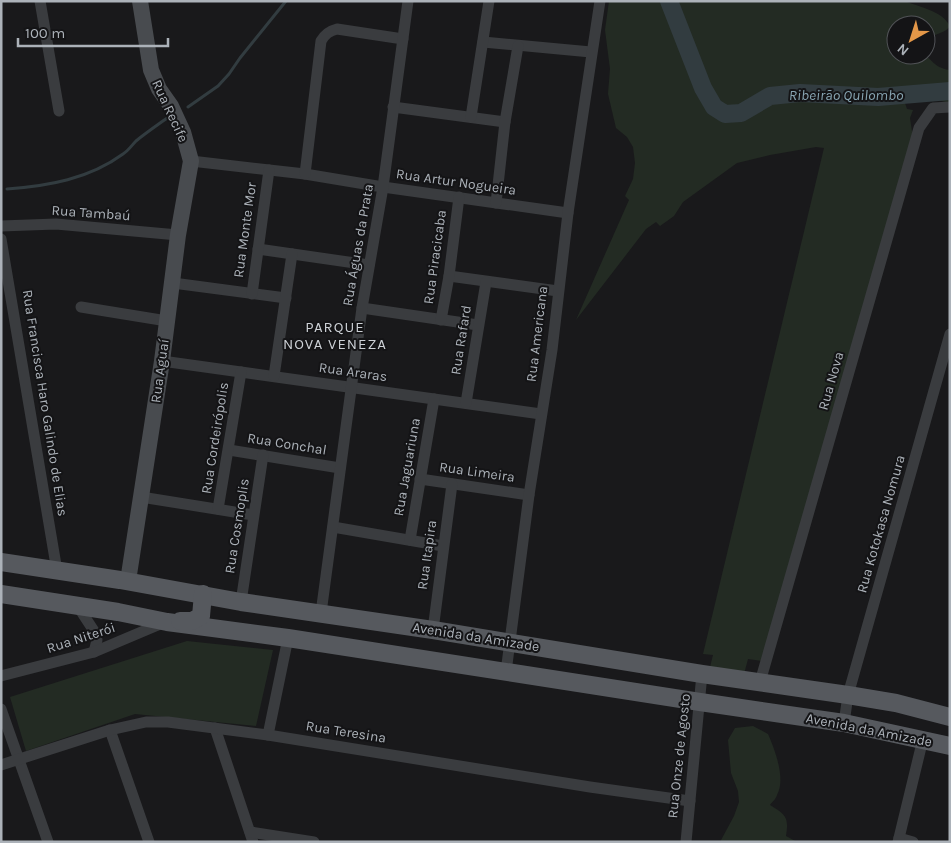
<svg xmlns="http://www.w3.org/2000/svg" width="951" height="843" viewBox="0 0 951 843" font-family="Karla,sans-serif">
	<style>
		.green { fill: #232b23 }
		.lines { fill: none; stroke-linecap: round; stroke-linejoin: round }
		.stream { stroke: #323c40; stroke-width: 3 }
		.river { stroke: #323c40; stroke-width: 18 }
		.street { stroke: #3a3c3f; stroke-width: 11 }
		.secondary { stroke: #484b4f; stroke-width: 16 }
		.primary { stroke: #56595e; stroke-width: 18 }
		.labels { text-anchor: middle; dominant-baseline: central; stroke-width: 4; stroke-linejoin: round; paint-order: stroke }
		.street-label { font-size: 14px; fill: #acb2b9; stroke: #141416 }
		.water-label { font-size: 15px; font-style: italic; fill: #87a4b1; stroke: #141416 }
		.neighbourhood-label { font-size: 15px; letter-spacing: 1px; fill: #cdd1d6; stroke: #141416 }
	</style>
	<rect width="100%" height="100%" fill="#19191b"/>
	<g class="green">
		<path d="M609,1h296c16,7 36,9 45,25 -6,9 -15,5 -24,17v-18h-30v30h30c7,8 13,14 24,15v33l-17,-4 -28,4 2,6 6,1 -3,8 3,20 -151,523 -14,-2 -5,19 -34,-7 4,-16 -10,-1 121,-506 -8,-1 -46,8 -33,8 -54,39 -9,14 -14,10 -4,-4 -10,7 -70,91 53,-120 -4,-4 8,-17 2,-16 -2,-16 -6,-10 -11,-9 -8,-34 2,-25 -5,-39z"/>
		<path d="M187,641l86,9 -17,76 -121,-12 -109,37 -16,-54z"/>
		<path d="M753,726l15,8c7,16 18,45 9,61 -1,4 -5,7 -7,10 16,10 19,12 16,31l11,6h-77l14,-26 5,-14 -1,-11 -7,-18 -3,-33 7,-12z"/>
	</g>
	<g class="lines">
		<g class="stream">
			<path d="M188,107l30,-21 11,-12 11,-16 46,-57"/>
			<path d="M7,189c41,-3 82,-10 116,-35 5,-3 9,-9 13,-13 11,-9 23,-17 34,-25"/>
		</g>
		<path class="river" d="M669,1l34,87 11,19 11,7 16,-1 29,-17 30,-3 78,4 72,-6"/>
		<g class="street">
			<path d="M40,1l19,110"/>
			<path d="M483,42l108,10"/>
			<path d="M393,107l112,15"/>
			<path d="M471,117l18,-116"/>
			<path d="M191,161l114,13 78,13 185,26"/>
			<path d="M305,174l16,-133c4,-7 8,-10 16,-12l66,10"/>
			<path d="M496,203l9,-81 13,-76"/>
			<path d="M1,226l55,-2 122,11"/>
			<path d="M1,239l56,332"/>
			<path d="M258,249l111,16"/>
			<path d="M449,276l109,15"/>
			<path d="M173,283l113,15"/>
			<path d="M252,294l17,-124"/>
			<path d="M81,307l86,14"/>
			<path d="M362,308l116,17"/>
			<path d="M441,320l8,-44 10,-79"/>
			<path d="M162,361l379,53"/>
			<path d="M274,376l18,-122"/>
			<path d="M466,403l20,-121"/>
			<path d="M229,450l111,18"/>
			<path d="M420,479l109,16"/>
			<path d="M141,497l112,18"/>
			<path d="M218,509l23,-137"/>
			<path d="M333,527l110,19"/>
			<path d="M410,540l24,-141"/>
			<path d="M241,602l22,-147"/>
			<path d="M77,605l17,26 3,9 -3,12"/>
			<path d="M321,613l41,-305 21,-121 25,-186"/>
			<path d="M433,630l19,-146"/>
			<path d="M506,672l23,-177 23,-145 16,-137 32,-212"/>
			<path d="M1,676l93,-24 71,-30"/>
			<path d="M760,682l159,-554 14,-20 17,-1"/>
			<path d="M1,709l47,133"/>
			<path d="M844,723l4,-28 102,-361"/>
			<path d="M215,728l38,114"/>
			<path d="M110,730l39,112"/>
			<path d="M268,735l20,-97"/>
			<path d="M1,765l109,-35 36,-8h22l100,13 322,52 100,14"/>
			<path d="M250,832l64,10"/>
			<path d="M899,838l14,4"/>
			<path d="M686,842l16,-168"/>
			<path d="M898,842l25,-103"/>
		</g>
		<path class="secondary" d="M128,581l34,-220 16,-126 13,-74 -8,-29 -12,-26 -12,-17 -8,-19 -11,-69"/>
		<g class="primary">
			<path d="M1,562l119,18 121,22 192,28 269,44 146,21 48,8 54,14"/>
			<path d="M1,594l117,18 49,10 121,16 412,64 144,21 106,23"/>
			<path d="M180,621h12l9,-5 2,-22"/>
		</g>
	</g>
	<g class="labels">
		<g class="street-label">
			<text transform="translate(170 111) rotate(65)">Rua Recife</text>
			<text transform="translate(456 182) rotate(8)">Rua Artur Nogueira</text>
			<text transform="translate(91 213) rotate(4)">Rua Tambaú</text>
			<text transform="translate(245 230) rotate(-82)">Rua Monte Mor</text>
			<text transform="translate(358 245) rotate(-80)">Rua Águas da Prata</text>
			<text transform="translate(435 257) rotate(-82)">Rua Piracicaba</text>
			<text transform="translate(537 334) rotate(-83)">Rua Americana</text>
			<text transform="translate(461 340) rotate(-81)">Rua Rafard</text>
			<text transform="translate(160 371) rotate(-82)">Rua Aguaí</text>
			<text transform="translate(353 372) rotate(8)">Rua Araras</text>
			<text transform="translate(831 381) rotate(-74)">Rua Nova</text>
			<text transform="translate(45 403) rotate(81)">Rua Francisca Haro Galindo de Elias</text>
			<text transform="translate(215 438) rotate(-81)">Rua Cordeirópolis</text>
			<text transform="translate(287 444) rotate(9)">Rua Conchal</text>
			<text transform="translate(407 467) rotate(-80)">Rua Jaguariuna</text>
			<text transform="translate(477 472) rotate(8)">Rua Limeira</text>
			<text transform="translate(881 524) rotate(-74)">Rua Kotokasa Nomura</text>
			<text transform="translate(237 526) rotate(-81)">Rua Cosmoplis</text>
			<text transform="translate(427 555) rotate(-82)">Rua Itapira</text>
			<text transform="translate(476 637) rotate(9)">Avenida da Amizade</text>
			<text transform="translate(81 638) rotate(-18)">Rua Niterói</text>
			<text transform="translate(869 730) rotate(11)">Avenida da Amizade</text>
			<text transform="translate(346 732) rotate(9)">Rua Teresina</text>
			<text transform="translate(679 756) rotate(-84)">Rua Onze de Agosto</text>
		</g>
		<g class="water-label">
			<text x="846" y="95">Ribeirão Quilombo</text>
		</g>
		<g class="neighbourhood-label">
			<text x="335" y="327">PARQUE<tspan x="335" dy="17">NOVA VENEZA</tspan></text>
		</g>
	</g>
	<rect width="951" height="843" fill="none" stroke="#acb2b9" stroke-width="5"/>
	<g transform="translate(911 40) rotate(219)"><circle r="24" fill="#141416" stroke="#515357"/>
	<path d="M0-4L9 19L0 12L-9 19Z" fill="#e39748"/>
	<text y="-8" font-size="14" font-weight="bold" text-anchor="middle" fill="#acb2b9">N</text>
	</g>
	<path d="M18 38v8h150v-8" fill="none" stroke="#acb2b9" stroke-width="2.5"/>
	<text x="25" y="38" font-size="15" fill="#acb2b9" stroke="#141416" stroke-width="4" paint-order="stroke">100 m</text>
</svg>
